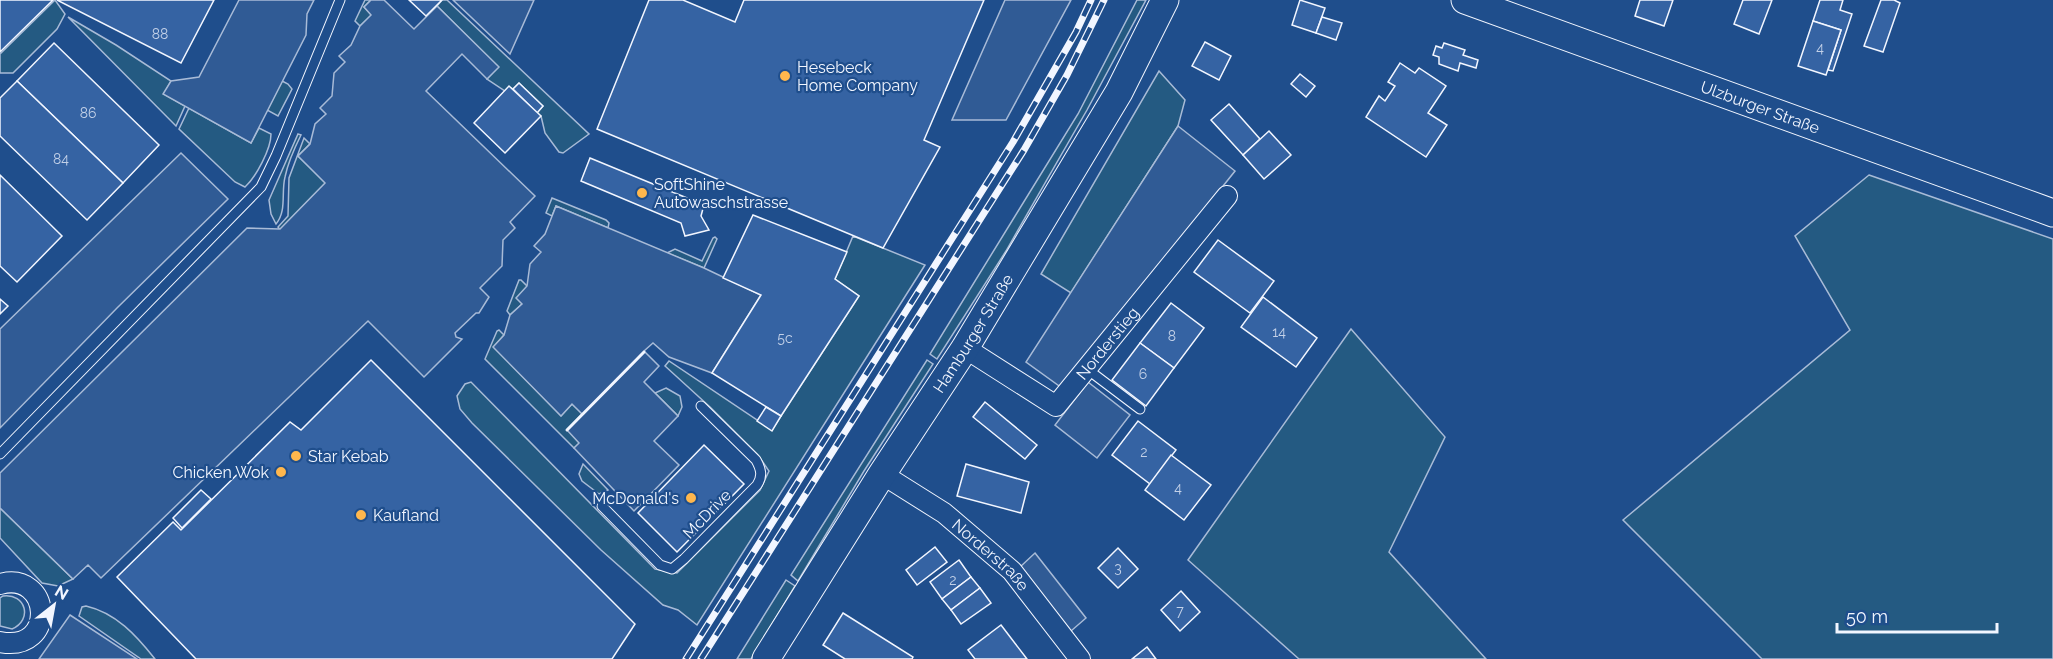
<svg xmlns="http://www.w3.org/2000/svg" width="2053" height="659" viewBox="0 0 2053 659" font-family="Raleway,sans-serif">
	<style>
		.green { fill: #245a82; stroke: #a8bbd7; stroke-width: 1.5 }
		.parking { fill: #305b95; stroke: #a8bbd7; stroke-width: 1.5 }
		.building { fill: #3563a3; stroke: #f2f6ff; stroke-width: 1.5 }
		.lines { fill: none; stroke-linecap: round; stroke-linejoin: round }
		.lane-casing { stroke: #f2f6ff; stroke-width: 11 }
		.street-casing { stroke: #f2f6ff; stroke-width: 22 }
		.secondary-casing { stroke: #f2f6ff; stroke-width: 29 }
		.lane { stroke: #1f4e8c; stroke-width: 9 }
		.street { stroke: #1f4e8c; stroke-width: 20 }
		.secondary { stroke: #1f4e8c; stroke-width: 27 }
		.rail-casing { stroke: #f2f6ff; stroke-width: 7 }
		.rail { stroke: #1f4e8c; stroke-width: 4.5; stroke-dasharray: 14; stroke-linecap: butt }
		.wall { stroke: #f2f6ff; stroke-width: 3 }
		.poi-dot { fill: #ffb74d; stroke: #1f4e8c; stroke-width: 2 }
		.labels { text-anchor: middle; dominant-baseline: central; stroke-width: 4.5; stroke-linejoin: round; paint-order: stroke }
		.number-label { font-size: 14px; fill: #c3d1e8 }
		.poi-label { font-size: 16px; fill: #f2f6ff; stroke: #1f4e8c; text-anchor: start }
		.street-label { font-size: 16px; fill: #f2f6ff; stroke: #1f4e8c }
	</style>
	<rect width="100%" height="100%" fill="#1f4e8c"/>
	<g class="green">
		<path d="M55,0l10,14 -8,15 -44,44h-13v-19z"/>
		<path d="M365,0h6l-7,7 8,8 -12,11 -5,-5z"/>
		<path d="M442,0h5l142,134 -26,19 -4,-1 -14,-19 -4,-17 -4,-3 6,-7 -24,-23 -6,6 -4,-2 -4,4 -18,-12 11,-12 -61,-61z"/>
		<path d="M1137,0h9l-59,110 -81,141 -69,108 -7,-5 148,-240z"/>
		<path d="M68,17l48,28 55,36 -7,13 21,12 -9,20z"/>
		<path d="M1159,71l26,29 -7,26 -107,167 -30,-19z"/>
		<path d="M282,81l6,3 4,5 -14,27 -11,-6z"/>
		<path d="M189,108l62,35 8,-15 12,6c0,15 -15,43 -26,53l-10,-5 -56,-53z"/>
		<path d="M298,134l3,1c-7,14 -13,27 -16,42 -4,16 2,34 -9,47l-5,-10 -2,-14z"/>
		<path d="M304,138l6,6 -12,12 28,27 -46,47 -2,-3 10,-11 1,-38z"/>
		<path d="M1869,175l184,64v420h-291l-139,-139 227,-190 -55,-94z"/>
		<path d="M552,198l54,22 3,3 -1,5 -52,-22 -4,10 -6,-3z"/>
		<path d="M853,236l72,29 -228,360 -19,-15 -15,-5 -62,-55 -129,-127 -12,-14 -3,-13 8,-12 6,-2 184,187 22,4 83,-83 9,-19 -11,-16 -48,-48 -45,-41 4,-5 103,69 87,-134 -24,-17z"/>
		<path d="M715,237l2,2 -13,29 -37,-15 8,-4 27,12 11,-23z"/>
		<path d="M519,280h2l6,6 -5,18 -12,11 -3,-4z"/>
		<path d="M1351,329l94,108 -56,115 97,107h-187l-111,-99z"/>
		<path d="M499,330l5,5 -10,12 67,69 11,-12 11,10 -3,29 -6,5 -89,-89 12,-28z"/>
		<path d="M927,360l6,4 -69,107 -66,110 -7,-6z"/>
		<path d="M666,388l14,8 2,11 -4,9 -23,-23z"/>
		<path d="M583,464l25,26 -9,4 -17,-13 -3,-7z"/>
		<path d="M0,508l73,71 -15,7 -16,-3 -42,-45z"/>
		<path d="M786,580l9,6 -44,73h-14z"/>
		<path d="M3,596c23,-3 30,24 9,33l-12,-3v-28z"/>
		<path d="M86,606c30,7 50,29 69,53h-14l-62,-43 3,-9z"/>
	</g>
	<g class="parking">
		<path d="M239,0h75l-7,14 -1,21 -55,108 -88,-49 8,-13 28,-4z"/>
		<path d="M371,0h13l30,29 23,-23 62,61 -12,12 -25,-25 -36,37 109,105 -25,26 5,6 -12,12 -1,26 -22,22 9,9 -10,16h-3l-21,20 1,4 6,2 -38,38 -56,-56 -267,257 -13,-13 -15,14 -73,-71v-35l247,-245 33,1 45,-46 -27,-27 12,-12 5,-20 11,-10 -6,-6 12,-12 2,-23 11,-11 -6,-6 12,-11 9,-19 11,-11 -7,-8z"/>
		<path d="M453,0h81l-24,54z"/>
		<path d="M1005,0h66l-65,120h-54z"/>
		<path d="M1178,126l57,45 -173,217 -36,-26z"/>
		<path d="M181,153l47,46 -111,109 -117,120v-99z"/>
		<path d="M556,206l148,62 57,27 -49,78 -43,-16 -16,-14 -9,8 15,15 -15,16 34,34 -24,25 25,24 -45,46 -60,-63 5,-5 -12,-13 15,-16 -10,-10 -11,12 -68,-69 11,-12 6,-20 12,-11 -6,-6 11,-12 3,-22 11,-12 -7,-6 11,-12z"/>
		<path d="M1088,382l42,33 -33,43 -42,-33z"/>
		<path d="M1035,553l51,65 -15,13 -51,-64z"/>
		<path d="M70,615l67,44h-98z"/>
	</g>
	<g class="building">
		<path d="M0,0h53l-53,52z"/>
		<path d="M57,0h157l-33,63z"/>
		<path d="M409,0h33l-16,16z"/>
		<path d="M649,0h34l52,22 9,-22h240l-60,140 16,7 -57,101 -286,-119z"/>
		<path d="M1300,0l25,8 -9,25 -24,-8z"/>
		<path d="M1640,0h33l-9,26 -29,-10z"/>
		<path d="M1743,0h29l-13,34 -25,-10z"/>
		<path d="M1820,0h23l-3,10 12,4 -19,57 -5,-1 13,-40 -28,-9z"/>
		<path d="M1881,0h13l6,3 -17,49 -19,-6z"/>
		<path d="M1322,17l20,6 -6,17 -20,-7z"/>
		<path d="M1813,21l28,9 -15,45 -28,-9z"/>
		<path d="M1205,42l26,14 -12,24 -27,-14z"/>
		<path d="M54,43l105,102 -36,38 -106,-102z"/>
		<path d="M1444,43l21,7 -2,5 15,5 -2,8 -16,-5 -2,8 -19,-7v-7l-6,-2 3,-9 6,2z"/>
		<path d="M1400,63l15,10 4,-5 27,18 -18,27 19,12 -21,32 -60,-40 13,-21 6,5 10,-15 -7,-4z"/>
		<path d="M1300,74l15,12 -9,11 -15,-13z"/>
		<path d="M17,81l106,102 -36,37 -87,-84v-38z"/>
		<path d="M519,83l24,23 -6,7 -24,-24z"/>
		<path d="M509,86l32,30 -36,37 -31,-30z"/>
		<path d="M1229,104l31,35 -17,16 -32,-35z"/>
		<path d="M1269,131l22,24 -27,24 -21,-24z"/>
		<path d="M590,158l114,47 -3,11 8,14 -24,6 -4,-13 -100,-42z"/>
		<path d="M0,175l62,61 -45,46 -17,-16z"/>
		<path d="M753,215l94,37 -12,27 24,17 -78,120 -69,-43 49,-78 -38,-17z"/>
		<path d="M1218,240l56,41 -24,32 -56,-41z"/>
		<path d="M1263,297l54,41 -21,29 -55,-40z"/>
		<path d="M0,299l8,7 -8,8z"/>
		<path d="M1171,303l33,25 -30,40 -34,-25z"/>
		<path d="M1140,343l34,25 -28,38 -34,-26z"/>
		<path d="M371,360l264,264 -23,35h-416l-79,-82 56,-55 8,8 109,-108 11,8z"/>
		<path d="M985,402l52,43 -12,14 -52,-42z"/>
		<path d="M766,407l15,9 -9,15 -15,-10z"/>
		<path d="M1138,421l38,29 -26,34 -38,-29z"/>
		<path d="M704,445l40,39 -67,68 -39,-39z"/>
		<path d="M1171,455l40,30 -27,35 -39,-30z"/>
		<path d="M966,464l63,18 -8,31 -64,-17z"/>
		<path d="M201,490l10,9 -29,29 -9,-10z"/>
		<path d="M935,547l12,15 -30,23 -11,-15z"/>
		<path d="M1118,548l20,21 -20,19 -20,-20z"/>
		<path d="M959,560l12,17 -29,22 -12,-17z"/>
		<path d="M971,577l9,11 -29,22 -9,-11z"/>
		<path d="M980,588l11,15 -30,21 -10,-14z"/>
		<path d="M1181,591l19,21 -20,19 -19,-21z"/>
		<path d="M843,613l70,44 -1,2h-67l-22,-14z"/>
		<path d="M1001,625l26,34h-52l-7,-9z"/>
		<path d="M1147,647l9,12h-24z"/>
	</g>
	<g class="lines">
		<g class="lane-casing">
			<g id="lane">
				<path d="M1087,369l53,40"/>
				<path d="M0,454l261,-267 15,-31 64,-156"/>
				<path d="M602,506l58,59 12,4 12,-10 73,-74c6,-9 4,-16 -1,-25l-55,-54"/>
			</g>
		</g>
		<g class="street-casing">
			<g id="street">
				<path id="s1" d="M965,348l91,58 171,-210"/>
				<path id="s2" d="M882,474l62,39 68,58 68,88"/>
				<path d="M0,584c51,-14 58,69 0,58"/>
			</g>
		</g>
		<g class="secondary-casing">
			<g id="secondary">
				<path id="s3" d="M1465,0l588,213"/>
				<path id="s4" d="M766,659l116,-185 83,-126 154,-256 46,-92"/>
			</g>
		</g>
		<use href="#lane" class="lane"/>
		<use href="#street" class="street"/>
		<use href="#secondary" class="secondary"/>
		<g class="rail-casing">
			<g id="rail">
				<path d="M686,659l327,-517 63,-110 15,-32"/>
				<path d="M701,659l323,-509 43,-75 37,-75"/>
			</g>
		</g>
		<use href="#rail" class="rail"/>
		<path class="wall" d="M567,430l77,-78"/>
	</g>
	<g class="poi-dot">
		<circle cx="785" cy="76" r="6"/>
		<circle cx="642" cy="193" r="6"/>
		<circle cx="296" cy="456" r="6"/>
		<circle cx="281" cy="472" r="6"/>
		<circle cx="691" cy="498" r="6"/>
		<circle cx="361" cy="515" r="6"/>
	</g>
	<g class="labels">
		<g class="number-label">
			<text x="160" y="34">88</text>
			<text x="1820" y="48">4</text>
			<text x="88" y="113">86</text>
			<text x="61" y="159">84</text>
			<text x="1279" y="332">14</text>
			<text x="1172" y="336">8</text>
			<text x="785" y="338">5c</text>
			<text x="1143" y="374">6</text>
			<text x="1144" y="452">2</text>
			<text x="1178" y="488">4</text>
			<text x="1118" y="568">3</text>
			<text x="953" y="580">2</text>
			<text x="1180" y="611">7</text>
		</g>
		<g class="poi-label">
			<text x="797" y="67">Hesebeck<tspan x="797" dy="18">Home Company</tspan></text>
			<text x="654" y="184">SoftShine<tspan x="654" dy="18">Autowaschstrasse</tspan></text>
			<text x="308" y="456">Star Kebab</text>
			<text x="269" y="472" text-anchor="end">Chicken Wok</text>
			<text x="679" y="498" text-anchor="end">McDonald's</text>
			<text x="373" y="515">Kaufland</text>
		</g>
		<g class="street-label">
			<text stroke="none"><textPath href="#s3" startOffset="314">Ulzburger Straße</textPath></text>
			<text stroke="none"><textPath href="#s4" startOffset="386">Hamburger Straße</textPath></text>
			<text stroke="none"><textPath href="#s1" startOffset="189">Norderstieg</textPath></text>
			<text transform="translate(707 514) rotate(-46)">McDrive</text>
			<text stroke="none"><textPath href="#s2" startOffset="136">Norderstraße</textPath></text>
		</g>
	</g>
	<g transform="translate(54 605) rotate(31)" stroke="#1f4e8c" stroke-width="4.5" paint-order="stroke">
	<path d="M0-4.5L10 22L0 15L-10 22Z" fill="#f2f6ff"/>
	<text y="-9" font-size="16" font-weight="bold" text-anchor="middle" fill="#f2f6ff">N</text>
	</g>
	<path d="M1837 623v9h160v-9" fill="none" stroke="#f2f6ff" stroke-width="3"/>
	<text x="1846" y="623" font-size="18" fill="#f2f6ff" stroke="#1f4e8c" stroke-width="4.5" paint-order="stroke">50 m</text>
</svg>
